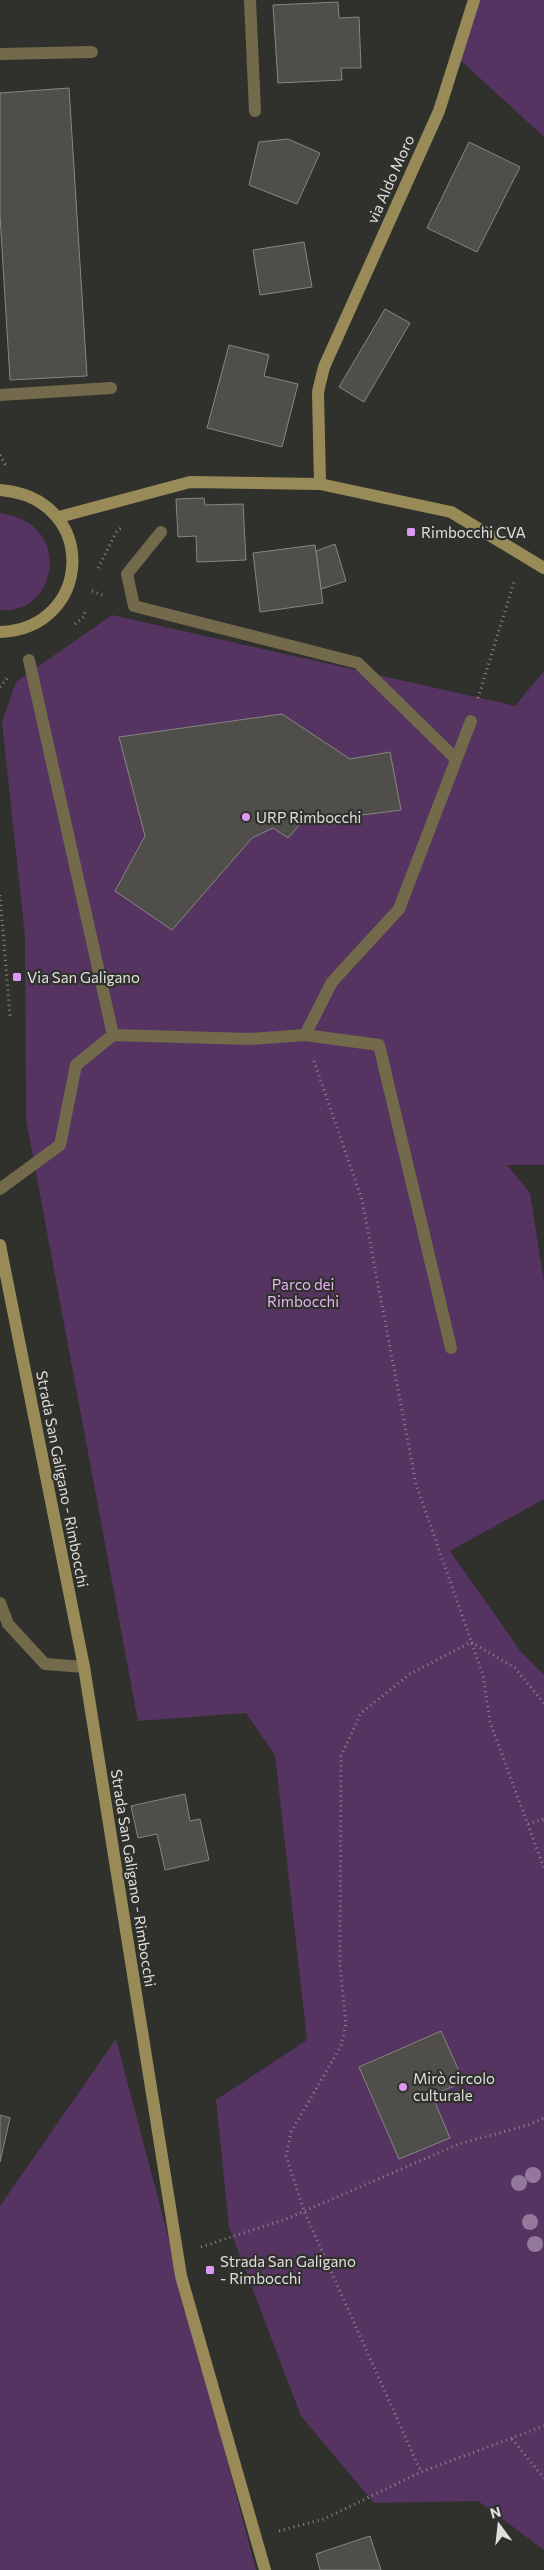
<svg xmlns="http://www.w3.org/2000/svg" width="544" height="2570" viewBox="0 0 544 2570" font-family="Commissioner,sans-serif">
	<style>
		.green { fill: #563461 }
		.building { fill: #4f4e4b; stroke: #878683 }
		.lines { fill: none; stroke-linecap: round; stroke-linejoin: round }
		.path { stroke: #898886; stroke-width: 3; stroke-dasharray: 1 4; stroke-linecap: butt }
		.lane { stroke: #726a4b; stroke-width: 12 }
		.street { stroke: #726a4b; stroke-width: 12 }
		.secondary { stroke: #988b58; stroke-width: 12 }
		.tree { fill: #94789c }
		.poi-dot { fill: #dd98f3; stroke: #30302d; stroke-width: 2 }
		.labels { text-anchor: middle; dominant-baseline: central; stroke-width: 4.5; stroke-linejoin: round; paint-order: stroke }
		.street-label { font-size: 15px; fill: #e0dfde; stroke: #30302d }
		.poi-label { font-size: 15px; fill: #e0dfde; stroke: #30302d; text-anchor: start }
		.park-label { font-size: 15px; fill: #e6b3f6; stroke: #30302d }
	</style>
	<rect width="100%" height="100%" fill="#30302d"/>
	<g class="green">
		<path d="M474,0h70v137l-88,-81z"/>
		<path d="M0,513c75,10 57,103 0,97z"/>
		<path d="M112,615l403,91 29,-35v494h-37l23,28 14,89v217l-94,52 71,101 23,23v875l-66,-49 -104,2 -73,-87 -72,-189 -13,-127 91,-60 -32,-285 -29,-42 -108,8 -112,-602 -1,-183 -23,-214 14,-40z"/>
		<path d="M116,2039l140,531h-256v-364z"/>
	</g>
	<g class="building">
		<path d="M338,2l1,16 20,-1 2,51h-20l1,12 -64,3 -5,-78z"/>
		<path d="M69,88l18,288 -77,4 -10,-165v-122z"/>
		<path d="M288,139l32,14 -23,51 -48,-19 10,-43z"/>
		<path d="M469,142l51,25 -43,85 -50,-24z"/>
		<path d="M304,242l8,45 -52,8 -7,-45z"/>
		<path d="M385,309l25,14 -46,79 -25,-15z"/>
		<path d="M229,345l40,10 -5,21 34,8 -16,63 -75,-19z"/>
		<path d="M204,498l1,7 38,-1 3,56 -49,2 -1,-26 -18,1 -2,-38z"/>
		<path d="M335,544l11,37 -25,8 -5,-38z"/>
		<path d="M315,545l8,58 -63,9 -7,-59z"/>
		<path d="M282,714l68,45 40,-7 11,58 -100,13 -13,15 -15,-10 -21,10 -80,92 -57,-39 30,-55 -26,-99z"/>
		<path d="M185,1794l5,27 10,-2 9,41 -44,10 -8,-36 -19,4 -7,-32z"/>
		<path d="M441,2031l23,51 -32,13 18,43 -51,21 -40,-92z"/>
		<path d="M0,2115l10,3 -10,44z"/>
		<path d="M370,2536l11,34h-61l-4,-16z"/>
	</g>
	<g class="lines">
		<g class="path">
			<path d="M0,455l6,11"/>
			<path d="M98,568l19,-37 4,-3"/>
			<path d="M92,591l13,5"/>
			<path d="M75,624l9,-7 1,-7"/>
			<path d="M0,687l8,-10"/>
			<path d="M478,698l36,-116"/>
			<path d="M0,895l10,121"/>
			<path d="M314,1061l48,139 54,284 67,191 7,47 54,146"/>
			<path d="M544,1703l-29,-35 -44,-26 -61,32 -49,39 -20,43 -1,209 6,59 -5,22 -50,86 -5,24 18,55 117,261 123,-46"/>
			<path d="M528,1824l16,-5"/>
			<path d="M201,2247l85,-28 173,-75 69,-19 16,-7"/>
			<path d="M512,2439l32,39"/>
			<path d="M279,2531l45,-12 97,-47"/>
		</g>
		<g class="lane">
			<path d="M250,0l5,111"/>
			<path d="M161,532l-34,42 7,32 224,57 98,96"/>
			<path d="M305,1035l27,-53 67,-73 72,-188"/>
			<path d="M0,1189l60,-44 16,-80 37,-30 137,4 55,-4 74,10 72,303"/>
		</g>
		<g class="street">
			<path d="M0,54l92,-2"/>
			<path d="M0,395l111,-7"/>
			<path d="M29,660l84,375"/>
			<path d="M0,1603l8,21 37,40 39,3"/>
		</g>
		<g class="secondary">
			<path d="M320,484l-2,-92 6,-25 115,-256 35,-111"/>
			<path d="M0,490c100,8 93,139 0,142"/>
			<path d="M59,517l131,-35 130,2 131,28 93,56"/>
			<path d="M0,1245l84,422 97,609 84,294"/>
		</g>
	</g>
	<g class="tree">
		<circle cx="533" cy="2175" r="8"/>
		<circle cx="519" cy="2183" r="8"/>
		<circle cx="530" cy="2222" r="8"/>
		<circle cx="535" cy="2244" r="8"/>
	</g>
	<g class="poi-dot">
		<rect x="406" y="527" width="10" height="10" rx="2.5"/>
		<circle cx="246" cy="817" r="5"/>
		<rect x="12" y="972" width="10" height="10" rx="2.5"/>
		<circle cx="403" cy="2087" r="5"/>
		<rect x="205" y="2265" width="10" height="10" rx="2.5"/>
	</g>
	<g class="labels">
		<g class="street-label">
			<text transform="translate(390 179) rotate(-66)">via Aldo Moro</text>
			<text transform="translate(63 1479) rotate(79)">Strada San Galigano - Rimbocchi</text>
			<text transform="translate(134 1878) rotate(81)">Strada San Galigano - Rimbocchi</text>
		</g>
		<g class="poi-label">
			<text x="421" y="532">Rimbocchi CVA</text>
			<text x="256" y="817">URP Rimbocchi</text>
			<text x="27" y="977">Via San Galigano</text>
			<text x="413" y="2078">Mirò circolo<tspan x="413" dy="17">culturale</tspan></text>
			<text x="220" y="2261">Strada San Galigano<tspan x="220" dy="17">- Rimbocchi</tspan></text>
		</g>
		<g class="park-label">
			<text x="303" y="1284">Parco dei<tspan x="303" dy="17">Rimbocchi</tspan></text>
		</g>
	</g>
	<g transform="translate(499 2525) rotate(345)" stroke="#30302d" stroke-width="4" paint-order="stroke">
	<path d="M0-4L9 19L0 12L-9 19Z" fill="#e0dfde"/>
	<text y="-8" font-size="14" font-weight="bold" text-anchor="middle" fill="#e0dfde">N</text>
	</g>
</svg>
